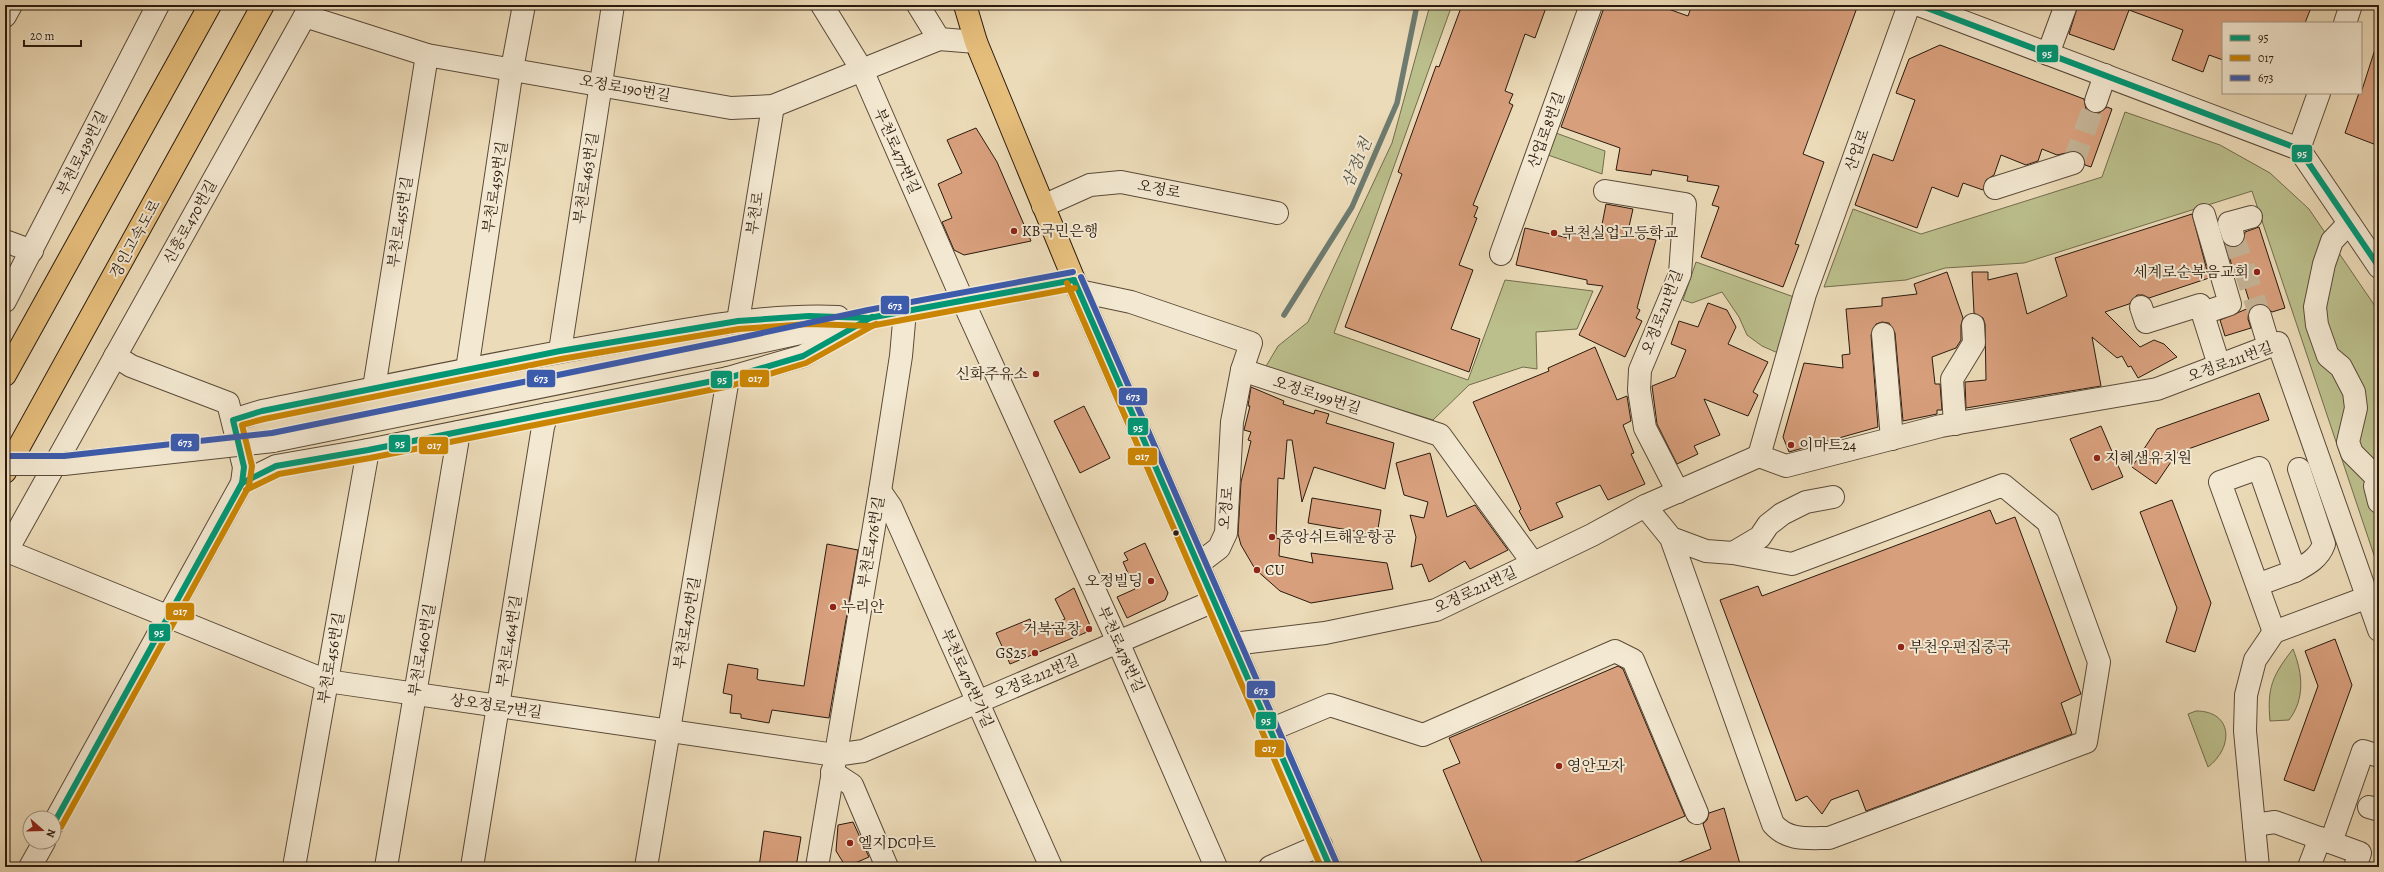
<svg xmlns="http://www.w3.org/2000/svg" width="2384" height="872" viewBox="0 0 2384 872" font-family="Alegreya,'Noto Serif KR',serif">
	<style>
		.green { fill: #bbbf8c; stroke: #726c4d }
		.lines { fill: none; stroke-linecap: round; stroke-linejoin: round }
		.stream { stroke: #6d7b70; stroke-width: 5.5 }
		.building { fill: #d89f7c; stroke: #2a1a0e }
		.minor-tunnel { stroke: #c5b496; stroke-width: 22; stroke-dasharray: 22 11; stroke-linecap: butt }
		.minor-casing { stroke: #5a4a38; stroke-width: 24 }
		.major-casing { stroke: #2a1a0e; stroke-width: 24 }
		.highway-casing { stroke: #2a1a0e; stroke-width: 24 }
		.minor { stroke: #f3e8d1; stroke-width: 22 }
		.major { stroke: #e6be7c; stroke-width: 22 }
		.highway { stroke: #e6be7c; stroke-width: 22 }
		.minor-bridge-casing { stroke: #5a4a38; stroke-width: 24; stroke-linecap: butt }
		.minor-bridge { stroke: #f3e8d1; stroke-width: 22 }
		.bus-1-casing { stroke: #f3e8d1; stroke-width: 9 }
		.bus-2-casing { stroke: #f3e8d1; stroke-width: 9 }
		.bus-3-casing { stroke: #f3e8d1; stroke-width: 9 }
		.bus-1 { stroke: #009775; stroke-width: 6 }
		.bus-2 { stroke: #ca8503; stroke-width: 6 }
		.bus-3 { stroke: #3d5bab; stroke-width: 6 }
		.poi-dot { fill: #8f2418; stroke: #f3e8d1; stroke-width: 1.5 }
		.bus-dot { fill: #2a1a0e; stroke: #f3e8d1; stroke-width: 1.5 }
		.labels { text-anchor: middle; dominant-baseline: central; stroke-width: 4; stroke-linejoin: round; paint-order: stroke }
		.street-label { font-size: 15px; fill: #2a1a0e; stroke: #f3e8d1 }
		.poi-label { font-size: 15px; fill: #2a1a0e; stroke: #f3e8d1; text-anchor: start }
		.water-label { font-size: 16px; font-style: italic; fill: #515247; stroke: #f3e8d1 }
		.line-badge { stroke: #f3e8d1; stroke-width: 1.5 }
		.badge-label { font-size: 11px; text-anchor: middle; font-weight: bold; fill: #fff }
	</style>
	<rect width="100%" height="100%" fill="#ecdbb8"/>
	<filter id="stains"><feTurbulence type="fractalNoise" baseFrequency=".005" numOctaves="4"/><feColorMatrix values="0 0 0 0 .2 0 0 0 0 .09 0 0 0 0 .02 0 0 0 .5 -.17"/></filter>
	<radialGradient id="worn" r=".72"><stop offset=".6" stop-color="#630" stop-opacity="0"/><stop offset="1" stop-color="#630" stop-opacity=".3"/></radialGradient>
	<g class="green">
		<path d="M1430,5h22l-118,328 134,47 37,-100 88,11 -16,38 -41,3 1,37 -14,-2 -54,18 -36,35 -168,-52 13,-22 30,-24 84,-179z"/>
		<path d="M2125,112l95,33 50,28 39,36 70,103v258l-127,-379 -228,72 -79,5 -39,12 -82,7 29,-78 68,25 181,-57z"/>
		<path d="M1556,133l49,18 -3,23 -54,-19z"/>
		<path d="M1696,262l98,35 -16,56 -16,-7 -15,-11 -8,-18 -17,-25 -30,11 -9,-3z"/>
		<path d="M2293,649c10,25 12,50 -4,71l-19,1c-3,-33 2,-45 23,-72z"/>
		<path d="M2196,711c37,0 38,36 12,56l-20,-53z"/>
	</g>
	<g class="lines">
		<path class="stream" d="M1284,315l68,-108 45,-104 20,-98"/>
	</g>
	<g class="building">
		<path d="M1462,5h85l-12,33 -10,-4 -20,57 8,3 -4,9 4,2 -40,100 5,2 -4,10 3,1 -18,47 14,5 -22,59 29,10 -11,33 -124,-45 57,-153 -4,-2 38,-106 3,1z"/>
		<path d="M1605,5h52l31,11 4,-11h166l-55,149 21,8 -29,82 4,1 -16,42 -82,-30 18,-50 -7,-2 7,-19 -32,-5 1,-5 -36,-6 -1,5 -35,-5 4,-22 -59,-21z"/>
		<path d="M2078,5h234l-7,18h-82v37l-14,-5 -6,17 -31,-12 11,-30 -54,-20 -15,40 -45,-16z"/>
		<path d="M2377,43l2,1v102l-34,-13 14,-40h2z"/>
		<path d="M1940,45l144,54 2,10 6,4h7l8,-6 5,2 -21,58 -6,-2 -3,-11 -7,-3 -18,4 -15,-6 -4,12 -12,4 -25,-10 -7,20 -8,5 -3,10 -20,-7 -5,14 -26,-10 -15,41 -62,-23 18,-51 20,7 22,-61 -19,-7 13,-34z"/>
		<path d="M976,128l21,34 34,79 -67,14 -10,-5 -12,-28 10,-4 -14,-34 24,-11 -15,-33z"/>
		<path d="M1606,204l27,5 -5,22 17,4v3l11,2 -19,68 3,2 -4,8 6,3 -17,36 -46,-22 24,-49 -16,-2v-4l-71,-15 9,-37 43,10 2,-6 29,8z"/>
		<path d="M2192,214l17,64 -60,20 -6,-3h-6l-8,9 -24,8 35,35 14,-7 10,4 13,13 -39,21 -7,-12 -3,1 -6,-11 -5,2 -25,-21 9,49 -135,22 -1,-26 21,-2 -1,-56 -2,-6 -9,-5 -2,-41h16v8l29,-7 10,41 40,-18 -12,-38z"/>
		<path d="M2259,227l26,81 -13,4 -9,-8 -12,3 -12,-39 -6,2 -7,-25 11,2 6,-4 2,-11z"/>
		<path d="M1947,272l16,46 -2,7v15l-5,8 -24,9 3,27h5l2,26h-5v4l-34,7 -8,-88 -6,-10 -7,-1 -6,2 -5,11 7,92 -89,25 -6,-15 21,-74 39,5 -1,-13 8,-1 -4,-45 36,-3v-8l35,-4 -3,-10z"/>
		<path d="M1708,303l19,7 9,17 -8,17 40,18 -15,30 5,3 -10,21 -44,-17 16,36 -26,11 4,8 -21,10 -20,-40 -5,-38 23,-9 11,-27 -15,-6 8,-23 19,6z"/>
		<path d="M2249,308l-1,11 3,9 -26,8 -5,-16z"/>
		<path d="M1595,347l22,53 10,-4 4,25 -8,4 11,28 -3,1 14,30 -37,16 -8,-15 -44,18 7,14 -33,14 -11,-20 2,-2 -48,-107 76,-31 -1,-3z"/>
		<path d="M1251,387l33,14 -1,3 31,10 1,-4 14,4 -3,9 68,20 -9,46 -71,-22 -12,35 -10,-62h-5l-3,39 -6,-1 -2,60 4,1 -1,17 34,7 -2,-10 76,10 6,26 -82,14 -31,-12 -25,-22 -14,-24 -3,-11 3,-52 10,-41 -3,-1 3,-8 -7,-2 6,-24h-2z"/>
		<path d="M2259,393l10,27 -92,33 -21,31 -24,-17 25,-38z"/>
		<path d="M1084,406l26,52 -30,15 -26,-52z"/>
		<path d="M2101,426l22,51 -31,13 -22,-51z"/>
		<path d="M1430,453l17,64 28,-12 33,45 -38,19 -5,-8 -36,21 -7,-18 -11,3 5,-30 -6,-22 14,3 4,-16 -24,-7 -8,-32z"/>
		<path d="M1312,498l69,12 -4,25 -69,-12z"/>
		<path d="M2172,500l39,103 -16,49 -29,-10 11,-34 -37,-96z"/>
		<path d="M1990,510l6,14 19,-7 66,177 -20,9 11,31 -206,77 -8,-21 -27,10 -9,14 -15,-18 -11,5 -76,-201 38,-14 4,10z"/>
		<path d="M1145,543l23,50 -3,7 -38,18 -10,-21 18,-8 -12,-27 5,-2 -4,-7z"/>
		<path d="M827,544l31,6 -29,168 -57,-8 -3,13 -28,-5v-4l-11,-1 2,-18 -9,-2 5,-29 30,5 -1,10 2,1 45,6z"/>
		<path d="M1074,588l18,42 -82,34 -14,-31 34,-14 6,15 29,-15 -10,-20z"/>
		<path d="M2335,639l17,46 -38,106 -30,-11 34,-94 -13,-35z"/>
		<path d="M1618,666l5,3 62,147 -121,51h-80l-41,-97 17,-7 -11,-25z"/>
		<path d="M1724,808l16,56 -9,3h-64l44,-18 -8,-25 4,-4 2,-7z"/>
		<path d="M853,822l16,35 -23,10 -10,-16 2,-26z"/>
		<path d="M764,831l37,6 -5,30h-37z"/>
	</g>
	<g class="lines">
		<g class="minor-tunnel">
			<path d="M2073,163l23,-62"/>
			<path d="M2233,235l27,81"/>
		</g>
		<g class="minor-casing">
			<g id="minor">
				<path d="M822,5l40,65 101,231 155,341 98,225"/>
				<path d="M918,5l21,34 37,3"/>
				<path d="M1919,5l380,144 80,118"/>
				<path d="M5,16l6,-11"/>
				<path d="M305,16l122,39 304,53 42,-2 166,-67"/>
				<path d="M2345,23l6,-18"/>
				<path d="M2048,54l18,-49"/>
				<path d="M2096,101l9,-26"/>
				<path d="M2299,149l20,-56"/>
				<path d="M1995,188l78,-25"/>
				<path d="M1605,191l80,13 -5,70 -40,96 -1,20 6,38 33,64"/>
				<path d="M1043,206l47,-21 31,-3 156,31"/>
				<path d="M2349,223l-17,18 -8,23 -9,43 2,18 11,31 13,11 13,25 2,16 -8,34 4,11 25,25"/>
				<path d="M2233,235l-4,-12 22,-6"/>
				<path d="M5,241l27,10"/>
				<path d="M1501,254l90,-249"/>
				<path d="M1079,291l52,11 120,41 -9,27 -10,52 -6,111 -7,15 -21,16"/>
				<path d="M5,301l153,-296"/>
				<path d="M2141,307l5,15 54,-17 19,60"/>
				<path d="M2203,313l27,-9 -26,-89"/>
				<path d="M2260,316l9,30"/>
				<path d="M738,321l35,-215"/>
				<path d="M1883,334l9,105"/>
				<path d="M560,351l53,-346"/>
				<path d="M467,370l45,-301 12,-64"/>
				<path d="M1242,370l198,65 93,128"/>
				<path d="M374,388l53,-333"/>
				<path d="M233,420l29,-9c120,-24 240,-50 360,-70 72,-13 143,-27 216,-24"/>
				<path d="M1955,424l-3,-45 22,-36 -1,-18"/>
				<path d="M273,441l459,-93 137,-30 205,-38"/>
				<path d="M1759,456l46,-162 104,-289"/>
				<path d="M2379,475l-4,11 4,16"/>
				<path d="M242,483l34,-17 92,-16 360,-72 75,-22 49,-28"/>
				<path d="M880,491l11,16 160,360"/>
				<path d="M1645,506l26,32 102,286c15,17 34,14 56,14l257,-96 13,-80 -51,-140 -45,-37 -211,79 -59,-11 -27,-2 -35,-13"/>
				<path d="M7,551l320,130 508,74 28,-4 351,-150"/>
				<path d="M1733,553l27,-16 8,-12 14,-11 24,-12 27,-5"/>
				<path d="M5,554l306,-549"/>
				<path d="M2295,571c13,-7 24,-13 29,-27l-25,-75"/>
				<path d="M2257,585l38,-14 -36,-103 -39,14 54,150"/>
				<path d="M1233,644l92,-11 111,-23 156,-75 53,-29 114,-50 27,10 155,-40 216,-37 121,-46 101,287"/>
				<path d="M1270,730l60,-25 93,30 192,-84 18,9 64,153"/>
				<path d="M832,772l20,13 35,82"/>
				<path d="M2369,807l10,3"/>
				<path d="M54,823l188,-340 2,-16 -16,-64 -97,-37 -16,-10"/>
				<path d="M2254,825l21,-3 85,31 -5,14"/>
				<path d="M2331,842l32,-91 16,5"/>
				<path d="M30,867l14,-25"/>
				<path d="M294,867l74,-417"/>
				<path d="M386,867l73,-435"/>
				<path d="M472,867l71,-440 4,-13"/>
				<path d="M646,867l82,-489"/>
				<path d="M817,867l63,-376 21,-135 4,-45"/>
				<path d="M1270,867l51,-22"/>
				<path d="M2258,867l-13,-136 1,-36 9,-35 19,-28 105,-39"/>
				<path d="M2309,867l11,-29"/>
			</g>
		</g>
		<g class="major-casing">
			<path id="major" d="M965,5l11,37 98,238 256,587"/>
		</g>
		<g class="highway-casing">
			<g id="highway">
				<path d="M5,375l205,-370"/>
				<path d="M5,472l258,-467"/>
			</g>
		</g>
		<use href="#minor" class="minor"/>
		<use href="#major" class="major"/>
		<use href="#highway" class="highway"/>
		<g class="minor-bridge-casing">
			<path id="minor-bridge" d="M5,464h59l209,-23"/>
		</g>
		<use href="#minor-bridge" class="minor-bridge"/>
		<g class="bus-1-casing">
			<g id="bus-1">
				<path d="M1919,5l380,144 80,118"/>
				<path d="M1074,280l256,587"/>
				<path d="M242,483l34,-17 92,-16 360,-72 75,-22 69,-39"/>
				<path d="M54,823l188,-340 2,-16 -11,-47 29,-9 298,-60 178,-30 71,-5 60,2 205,-38"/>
			</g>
		</g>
		<g class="bus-2-casing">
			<g id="bus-2">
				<path d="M1067,283l254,584"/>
				<path d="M246,490l33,-16 91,-16 360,-72 76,-23 70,-39"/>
				<path d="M61,827l188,-341 3,-20 -10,-41 22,-6 297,-60 178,-30 70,-5 61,2 205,-38"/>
			</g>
		</g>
		<g class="bus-3-casing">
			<g id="bus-3">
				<path d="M1081,277l256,587"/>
				<path d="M5,456h59l208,-23 458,-93 138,-30 205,-38"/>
			</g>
		</g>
		<use href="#bus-1" class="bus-1"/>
		<use href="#bus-2" class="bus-2"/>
		<use href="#bus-3" class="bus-3"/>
	</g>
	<g class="poi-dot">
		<circle cx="1014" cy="231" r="4"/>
		<circle cx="1554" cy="233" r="4"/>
		<circle cx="2257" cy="272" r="4"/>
		<circle cx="1036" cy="374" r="4"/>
		<circle cx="1791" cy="445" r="4"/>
		<circle cx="2097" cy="458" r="4"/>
		<circle cx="1272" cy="537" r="4"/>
		<circle cx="1257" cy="570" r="4"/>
		<circle cx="1151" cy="581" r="4"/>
		<circle cx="833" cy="607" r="4"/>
		<circle cx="1089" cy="629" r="4"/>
		<circle cx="1901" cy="647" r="4"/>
		<circle cx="1035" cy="653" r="4"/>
		<circle cx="1559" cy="766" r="4"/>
		<circle cx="850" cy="843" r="4"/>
	</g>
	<circle class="bus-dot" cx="1176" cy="533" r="3.5"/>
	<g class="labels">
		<g class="street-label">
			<text transform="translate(625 88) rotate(10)">오정로190번길</text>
			<text transform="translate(1546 130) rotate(-70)">산업로8번길</text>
			<text transform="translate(1857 150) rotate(-70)">산업로</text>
			<text transform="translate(897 151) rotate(66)">부천로477번길</text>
			<text transform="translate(82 153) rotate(-63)">부천로439번길</text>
			<text transform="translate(586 178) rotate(-81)">부천로463번길</text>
			<text transform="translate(495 187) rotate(-81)">부천로459번길</text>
			<text transform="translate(1159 189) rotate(11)">오정로</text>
			<text transform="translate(755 213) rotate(-81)">부천로</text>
			<text transform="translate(190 222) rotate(-61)">신흥로470번길</text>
			<text transform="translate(400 222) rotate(-81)">부천로455번길</text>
			<text transform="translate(135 239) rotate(-61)">경인고속도로</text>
			<text transform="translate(1662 312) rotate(-69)">오정로211번길</text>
			<text transform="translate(2230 362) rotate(-20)">오정로211번길</text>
			<text transform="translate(1317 395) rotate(18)">오정로199번길</text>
			<text transform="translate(1226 508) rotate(-85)">오정로</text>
			<text transform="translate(871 542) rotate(-80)">부천로476번길</text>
			<text transform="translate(1475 590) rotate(-25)">오정로211번길</text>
			<text transform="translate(687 623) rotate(-80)">부천로470번길</text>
			<text transform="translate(509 641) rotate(-81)">부천로464번길</text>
			<text transform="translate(1121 649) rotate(66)">부천로478번길</text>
			<text transform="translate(422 650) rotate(-80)">부천로460번길</text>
			<text transform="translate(331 658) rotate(-80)">부천로456번길</text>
			<text transform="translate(1036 677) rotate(-23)">오정로212번길</text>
			<text transform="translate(967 678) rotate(66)">부천로476번가길</text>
			<text transform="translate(496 706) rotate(8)">상오정로7번길</text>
		</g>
		<g class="poi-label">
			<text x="1022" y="231">KB국민은행</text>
			<text x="1562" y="233">부천실업고등학교</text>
			<text x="2249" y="272" text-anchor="end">세계로순복음교회</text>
			<text x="1028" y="374" text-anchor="end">신화주유소</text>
			<text x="1799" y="445">이마트24</text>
			<text x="2105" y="458">지혜샘유치원</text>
			<text x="1280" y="537">중앙쉬트해운항공</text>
			<text x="1265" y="570">CU</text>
			<text x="1143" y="581" text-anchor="end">오정빌딩</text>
			<text x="841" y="607">누리안</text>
			<text x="1081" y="629" text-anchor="end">거북곱창</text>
			<text x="1909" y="647">부천우편집중국</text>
			<text x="1027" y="653" text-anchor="end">GS25</text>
			<text x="1567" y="766">영안모자</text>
			<text x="858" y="843">엘지DC마트</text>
		</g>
		<g class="water-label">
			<text transform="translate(1357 163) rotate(-67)">삼정1천</text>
		</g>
	</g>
	<g class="line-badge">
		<rect x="2036" y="44" width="23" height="19" rx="4" fill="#009775"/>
		<rect x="2291" y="144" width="22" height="19" rx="4" fill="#009775"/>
		<rect x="880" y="295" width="30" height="20" rx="4" fill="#3d5bab"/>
		<rect x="526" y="369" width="30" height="19" rx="4" fill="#3d5bab"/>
		<rect x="739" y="369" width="31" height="19" rx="4" fill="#ca8503"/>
		<rect x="710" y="370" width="23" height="19" rx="4" fill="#009775"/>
		<rect x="1118" y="387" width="30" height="19" rx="4" fill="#3d5bab"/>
		<rect x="1127" y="417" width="22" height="19" rx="4" fill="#009775"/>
		<rect x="170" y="433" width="30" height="19" rx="4" fill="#3d5bab"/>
		<rect x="388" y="434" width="23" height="19" rx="4" fill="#009775"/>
		<rect x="418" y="436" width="31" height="19" rx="4" fill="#ca8503"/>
		<rect x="1127" y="447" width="31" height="19" rx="4" fill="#ca8503"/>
		<rect x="165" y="602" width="30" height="19" rx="4" fill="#ca8503"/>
		<rect x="148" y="623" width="23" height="19" rx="4" fill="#009775"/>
		<rect x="1246" y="680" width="30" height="19" rx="4" fill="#3d5bab"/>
		<rect x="1255" y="711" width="22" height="19" rx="4" fill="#009775"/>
		<rect x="1254" y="739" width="31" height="19" rx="4" fill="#ca8503"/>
	</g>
	<g class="badge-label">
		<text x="2047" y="57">95</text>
		<text x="2302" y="157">95</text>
		<text x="895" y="309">673</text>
		<text x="541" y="382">673</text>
		<text x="755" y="382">017</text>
		<text x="722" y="383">95</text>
		<text x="1133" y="400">673</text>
		<text x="1138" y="431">95</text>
		<text x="185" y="446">673</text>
		<text x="400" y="447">95</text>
		<text x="434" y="449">017</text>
		<text x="1142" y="460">017</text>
		<text x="180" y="615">017</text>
		<text x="159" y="636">95</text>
		<text x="1261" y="694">673</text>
		<text x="1266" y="724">95</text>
		<text x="1269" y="752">017</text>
	</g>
	<rect width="2384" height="872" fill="none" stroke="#ecdbb8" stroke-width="20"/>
	<rect x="6" y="6" width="2372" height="860" fill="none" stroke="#2a1a0e" stroke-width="2"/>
	<rect x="10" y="10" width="2364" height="852" fill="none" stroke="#2a1a0e"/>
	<rect x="2222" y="22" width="140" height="72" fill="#f3e8d1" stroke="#a39683"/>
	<rect x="2230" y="35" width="20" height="6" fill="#009775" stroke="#a39683"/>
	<text x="2258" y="42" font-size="12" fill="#2a1a0e">95</text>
	<rect x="2230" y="55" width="20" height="6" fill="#ca8503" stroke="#a39683"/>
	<text x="2258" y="62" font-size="12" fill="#2a1a0e">017</text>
	<rect x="2230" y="75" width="20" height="6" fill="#3d5bab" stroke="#a39683"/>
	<text x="2258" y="82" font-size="12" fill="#2a1a0e">673</text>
	<g transform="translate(42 830) rotate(110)"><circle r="19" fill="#f3e8d1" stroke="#a39683"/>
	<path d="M0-3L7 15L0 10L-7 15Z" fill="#8f2418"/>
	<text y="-6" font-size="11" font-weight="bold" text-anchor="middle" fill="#2a1a0e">N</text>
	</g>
	<path d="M24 40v6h57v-6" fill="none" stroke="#2a1a0e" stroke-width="2"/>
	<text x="30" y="40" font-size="12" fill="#2a1a0e" stroke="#f3e8d1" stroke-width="3" paint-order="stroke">20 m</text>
	<rect width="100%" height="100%" filter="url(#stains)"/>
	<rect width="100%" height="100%" fill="url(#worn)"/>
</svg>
